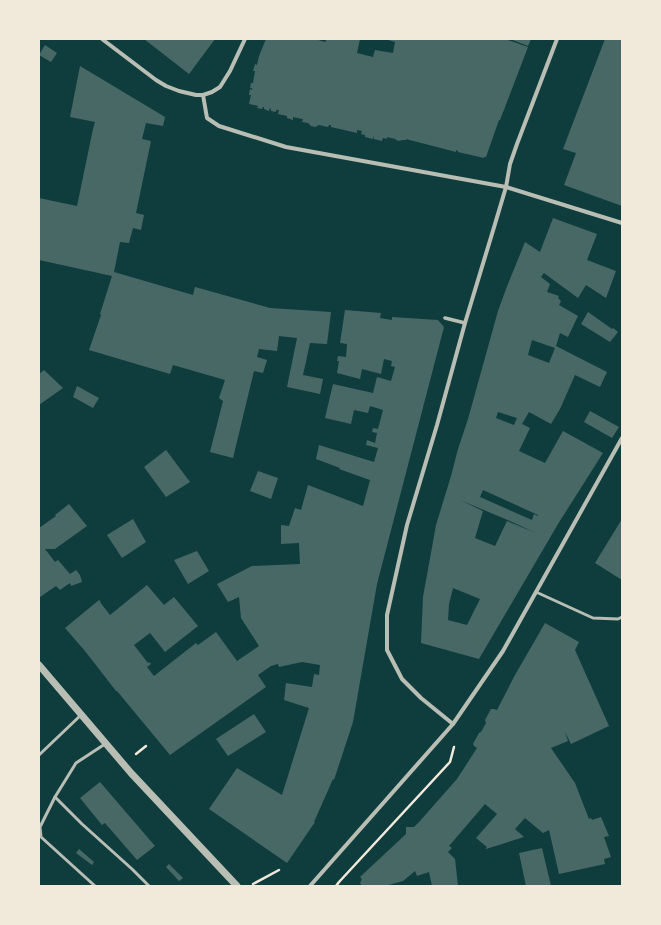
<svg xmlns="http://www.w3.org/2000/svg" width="661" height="925" viewBox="0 0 661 925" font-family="Spectral,serif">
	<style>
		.building { fill: #486865; fill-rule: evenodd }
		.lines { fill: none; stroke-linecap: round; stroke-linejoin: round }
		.path { stroke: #f1e9da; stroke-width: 2.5 }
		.service { stroke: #b8beb3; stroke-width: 3 }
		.pedestrian { stroke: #b8beb3; stroke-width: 3.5 }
		.minor { stroke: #b8beb3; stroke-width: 4 }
		.tertiary { stroke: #b8beb3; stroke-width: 7 }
	</style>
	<rect width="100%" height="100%" fill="#0f3d3e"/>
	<g class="building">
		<path d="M144,39h71l-26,35z"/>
		<path d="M266,39h49l10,3 2,-3h33l-3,14 16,4 2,-7 18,3 2,-11 -10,-3h120l23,8 -28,73h-1l-13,37h-2v1l-26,-6v-1l-2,-1v2l-50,-13v1h-3l-5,1 -3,-2 -8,-2v2l-4,-1 -1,3 -8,-2v-3l-1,3 -8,-2v-2l-4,-1 1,-3 -5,-1v3l-26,-6v-2h-2l-1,2 -9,-2 -4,2 -4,-1 -3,-3 -6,-1 1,-3h-1l-9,-2v3l-6,-2v-2l-9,-2 1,-4h-3v2l-5,-1v-2l-1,-1 -1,3 -5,-2v-2h-1l-1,2 -5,-1 1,-2 -9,-2 2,-9h-2l1,-6 2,1v-2h-2l1,-5h2l2,-12h-2l2,-7 2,1 2,-9z"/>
		<path d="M510,39h21l-3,7z"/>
		<path d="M605,39h17v167l-58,-21 12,-32 -13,-4z"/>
		<path d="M45,45l12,8 -6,9 -12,-7z"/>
		<path d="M80,66l85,51 -2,9 -17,-3 -4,16 9,2 -15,72 8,2 -3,15 -8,-2 -4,15 -9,-1 -6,30 79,23 2,-8 75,21 61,4 -4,32 -17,-1 -7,32 20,4 -3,15 -33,-7 10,-49 -18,-2 -2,15 -18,-2 -2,8 10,3 -4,13 -9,-2 -21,87 -23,-6 13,-51 -4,-3 6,-18 -52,-15 -3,9 -81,-24 12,-35 -1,-1 12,-38 -73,-16v-62l38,8 16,-77 2,-7 -25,-5z"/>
		<path d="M553,218l44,16 -10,26 29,11 -10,27 -20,-13 -8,13 -34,-25 -3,4 9,7 -3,8 12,4 -1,2 3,3 -2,4 19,11 -10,21 -8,-4 -4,13 51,26 -7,15 -25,-12 -15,34 -9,15 -22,-12 -7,12 8,4 -11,23 26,12 18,-32 40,22 -45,71 -79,135 -58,-16 2,-46 13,-72 15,-49 7,-27 10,-30 30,-108 8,-22 19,-47 15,10zM532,340l23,8 -6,15 -21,-8zM498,412l19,6 -3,7 -18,-7zM483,490l55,25v1l-4,-2 -2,6 -52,-23zM460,500l50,21 26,12 -29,-12 -12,25 -20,-8 8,-27zM453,588l27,11 -13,26 -19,-5 1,-16z"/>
		<path d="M345,310l36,3 -1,5 12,2v-3l46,3 6,7 -67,257 -24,138 -19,58 -1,-1 -19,43h1l-28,41 -78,-54 28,-41 45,27 27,-87 -25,-8 2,-17 26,4 2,-13 5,1 1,-10 -18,-3 -23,5 -1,-3 -7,2 -13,9 8,12 -96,68 -53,-64h-1l-31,-40 -20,-23 34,-28 2,2h-1l10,13 37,-30 17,20 10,-8 24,29 -33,26 -15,-19 -16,12 14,18 1,-1 2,2 -4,3 7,9 42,-33 2,2 18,-13 21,29 22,-15 -18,-28 -2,-21 -11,5 -11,-18 35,-18 48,-2 -1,-21 -18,1v-19l8,1 6,-18 6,2 7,-25 55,21 7,-26 -31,-11 1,-1 -24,-9 3,-14 55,17 4,-14 -12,-3 1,-5 8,3 2,-10 -5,-1 1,-4 5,1 5,-19 -13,-4 -2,7 -14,-3 -3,14 -26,-6 8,-34 40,9 4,-16 14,4 4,-14 -4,-1 1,-5 -8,-2 -3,15 -19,-5 -2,10 -23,-6 2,-12h-2l1,-5 8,1 1,-13 -7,-1z"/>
		<path d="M588,312l24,17 1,-1 5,4 -8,10 -29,-18z"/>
		<path d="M44,370l19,18 -24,17v-31z"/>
		<path d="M77,386l22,12 -6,10 -20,-11z"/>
		<path d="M590,411l29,16 -7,11 -28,-16z"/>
		<path d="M166,450l24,32 -24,15 -22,-30z"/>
		<path d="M258,471l20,7 -7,21 -21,-8z"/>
		<path d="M69,504l18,22 -32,23h-10l10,13 3,-2 12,14 6,-4 4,5 2,7 -11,4 -1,-3 -10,7 -4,-4 -16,11 -1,-2v-67l17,-12 -1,-1z"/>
		<path d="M133,519l13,23 -24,16 -15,-23z"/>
		<path d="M622,519v61l-27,-17z"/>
		<path d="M197,551l12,20 -21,13 -14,-24z"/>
		<path d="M545,623l34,19 -4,8 34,76 -38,18 -6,-12 3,9 -17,7 24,35 14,36 2,-1 1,2 9,-3 8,19 -5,1 7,20 -7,2 1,5 -46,10 -10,-44 -6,3 -18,-15 -10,11 9,8 -38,12v-1l1,-1 -11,-9 21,-24 -12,-10 -36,42 3,2 -4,4 7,7 3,27h-26l-3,-14 -12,4 -2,-5 -12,10 -18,5h-23l-2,-3 2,-4 -2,-2 46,-43v-7h8l5,-5 38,-43 20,-31 -3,-2 -1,-2 6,-11 2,-1 5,-9 -1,-3 6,-11h3l3,1 18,-35z"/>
		<path d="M254,714l12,18 -38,24 -12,-17z"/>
		<path d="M100,782l55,64 -18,14 -32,-37 -3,2 -22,-27z"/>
		<path d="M542,848l9,38h-25l-7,-33z"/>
		<path d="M79,849l15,13 -2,3 -16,-12z"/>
		<path d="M169,864l14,14 -4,3 -13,-14z"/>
	</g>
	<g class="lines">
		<g class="path">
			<path d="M136,754l10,-8"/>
			<path d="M253,884l26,-14"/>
			<path d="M336,886l3,-4 111,-120 4,-15"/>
		</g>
		<g class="service">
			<path d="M536,592l57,26 25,1 4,-2"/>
			<path d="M39,755l42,-40"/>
			<path d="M55,797l27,27 50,45 17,17"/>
			<path d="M95,886l-54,-49 -1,-10 15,-30 21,-34 29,-19"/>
		</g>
		<path class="pedestrian" d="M445,318l20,5"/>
		<g class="minor">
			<path d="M102,39l54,41 10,6 13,5 17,4h7l9,-3 8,-5 10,-16 15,-32"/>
			<path d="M203,95l4,23 12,8 67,21 220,40 116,36"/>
			<path d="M453,724l-32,-26 -19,-19 -15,-29v-35l20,-90 30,-100 28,-102 30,-99 11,-37 4,-23 7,-20 40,-105"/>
			<path d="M310,886l143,-162 50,-73 119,-213"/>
		</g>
		<path class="tertiary" d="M39,665l92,108 106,113"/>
	</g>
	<rect width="661" height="925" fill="none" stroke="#f1e9da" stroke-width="80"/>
</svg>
